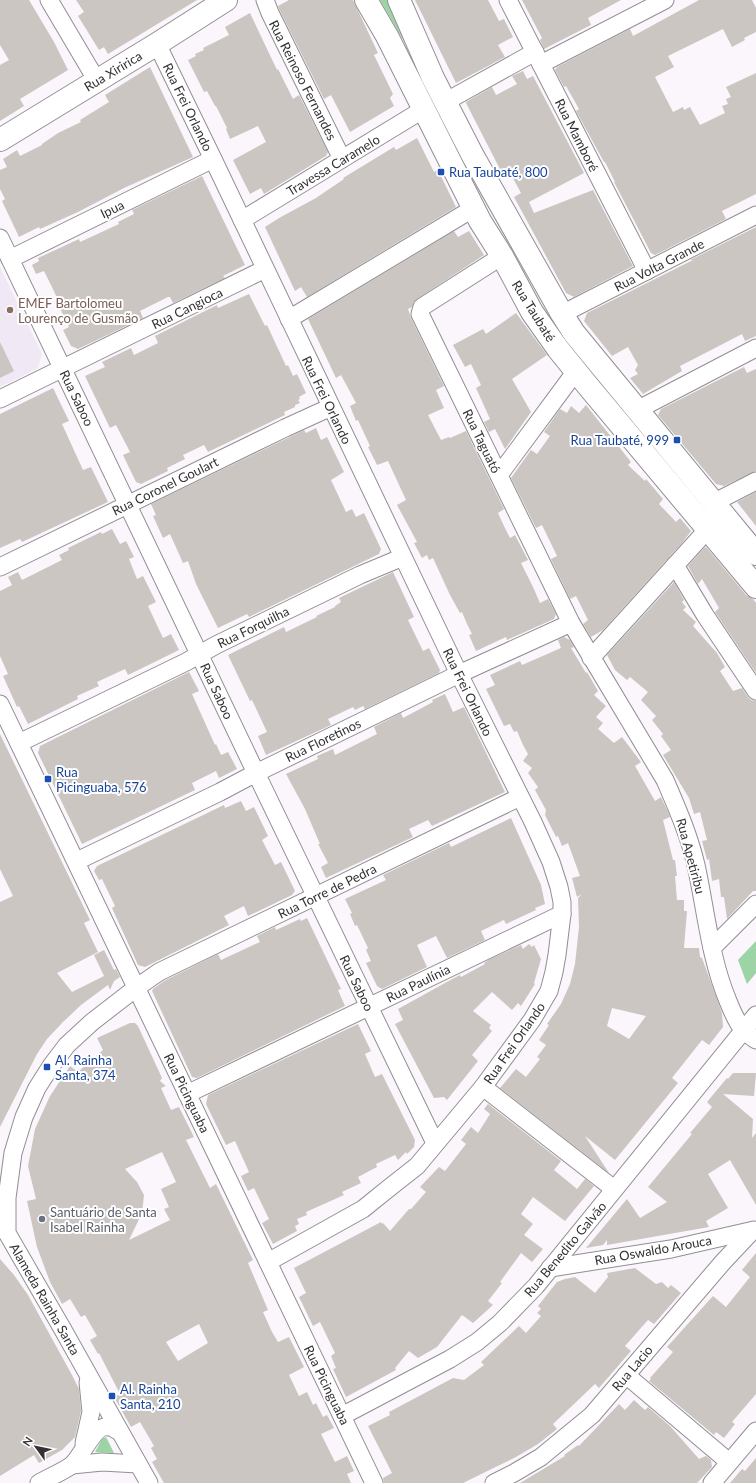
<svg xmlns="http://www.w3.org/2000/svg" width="756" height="1483" viewBox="0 0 756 1483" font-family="Lato,sans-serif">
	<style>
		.built { fill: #f0e8f4 }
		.green { fill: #9dd4a5 }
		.building { fill: #cbc6c2; fill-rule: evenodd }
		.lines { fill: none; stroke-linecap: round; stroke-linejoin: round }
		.street-casing { stroke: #928e94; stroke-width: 19 }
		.secondary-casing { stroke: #928e94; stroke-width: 24 }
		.street { stroke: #fff; stroke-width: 17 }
		.secondary { stroke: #fff; stroke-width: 22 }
		.transit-dot { fill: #1a4fb4; stroke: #fff; stroke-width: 1.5 }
		.education-dot { fill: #8d6e63; stroke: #fff; stroke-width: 1.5 }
		.worship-dot { fill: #6b7280; stroke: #fff; stroke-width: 1.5 }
		.labels { text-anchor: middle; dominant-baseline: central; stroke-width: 4; stroke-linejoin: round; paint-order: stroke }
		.street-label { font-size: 13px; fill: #333134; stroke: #fff }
		.transit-label { font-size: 13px; fill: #164399; stroke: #fff; text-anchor: start }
		.education-label { font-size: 13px; fill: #785e54; stroke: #fff; text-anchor: start }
		.worship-label { font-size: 13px; fill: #5b616d; stroke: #fff; text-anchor: start }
	</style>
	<rect width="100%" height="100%" fill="#faf6fc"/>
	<path class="built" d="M0,267l42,87 -4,14 -38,19z"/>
	<g class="green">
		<path d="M380,0h11l9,22 5,21z"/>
		<path d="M756,941v32l-9,11 -9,-24z"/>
		<path d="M106,1437l8,16 -19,-1 7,-13z"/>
	</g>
	<g class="building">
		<path d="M0,0h29l25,42 14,28 -48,29 4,7 -24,15v-56l9,-5 -9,-15z"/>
		<path d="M76,0h121l-89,54 -4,-7 -5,3 -21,-34 6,-4z"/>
		<path d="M289,0h64l25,53 -4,2 19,39 -3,4 4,8 -44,26 -19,-37 -7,4 -45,-90 -1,-3z"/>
		<path d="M415,0h73l11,21 5,-2 9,18 -15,8 7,12 -49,26z"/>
		<path d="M522,0h99l-33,18 3,7 -47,24 -4,-9 2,-2z"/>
		<path d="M699,0h53l4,8v24l-12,6 1,2 -13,7 -9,-18 -55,27 6,11 -19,10 18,35 10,-5 1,3 6,-3 10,18 25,-12 -3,-7 6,-2 -2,-5 5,-2 -5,-10 30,-14v121l-34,17 4,8 -71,36 -4,-2 -37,-71h1l-10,-20h-1l-28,-51 3,-2 -13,-23 -2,1 -9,-17 2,-3 73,-38 3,7z"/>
		<path d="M250,13l27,57 1,-1 15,30 6,-4 29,57 -2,4 -62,38 -3,-6 -11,6 -17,-34 33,-18 -8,-16 -28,13 -4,-10 1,-1 -11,-22h-1l-8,-15 -3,1 -16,-32 8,-4 -1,-2 9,-4 -1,-2 26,-13 -4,-8z"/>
		<path d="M150,67l43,90 -69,31 -46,24 -38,17 -1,-2 -20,10 -17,-36 3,-2 -5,-10v-19l7,-3 -4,-8 14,-9 3,6 22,-11v-1l16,-11 23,-11 -1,-2 29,-18 -4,-7z"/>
		<path d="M523,71l4,8 6,-3 51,97 -55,29 5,11 59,-23 40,76 -59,31 -8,-4 -52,-96 7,-4 -12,-22 -6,4 -37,-72v-1l26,-15 4,8 21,-11 -5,-8z"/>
		<path d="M417,138l17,34 4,-2 18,37 -149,90 -6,-10 -6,4 -30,-64 14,-9 37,-20 28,-19 -1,-1 51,-31 2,3z"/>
		<path d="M202,176l43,89 -22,11 2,2 -52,25 -3,-6h-2l-28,14 3,7 -65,31 -7,-3 -8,-16 6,-3 -12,-25h2l-8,-17 -7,-14 -8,3 -4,-9 7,-4 -1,-3 41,-19 1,3 39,-18 -1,-2 16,-8 -2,-4z"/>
		<path d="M756,227v109l-11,5 -3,-7 -27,14 -35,18 2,5 -39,23 -13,-16 8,-4 -3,-4 3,-5 -10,-18 -16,9 -28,-35 3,-8 106,-53h-3z"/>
		<path d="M454,231l4,6 11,-6 15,24 -67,44 -5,8 -4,2 3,9 33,68 -8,4 8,18 -16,7 13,25 8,-3 1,1 16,-7 38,78 -6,4 5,11 7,14 5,-3 13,25 -7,3 12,24 7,16 8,-4 8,15 -2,5 -47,21 -1,-3 -30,14 -7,-16 3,-1 -5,-10 -5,-12 -2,1 -10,-18 -17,-37 -4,2 -2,-5 -5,3 -8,-15 3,-1 -20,-37 9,-5 -18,-39 -11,4 -9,-18 2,-1 -12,-26 -2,1 -6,-15 6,-3 -15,-28 -5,3 -28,-59z"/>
		<path d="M249,294l16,32 2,-1 19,41 2,-1 5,11 4,-2 9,19 -7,4 1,2 -2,1 2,3 -5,2v2l-11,5 1,3 -77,37 -4,-7 -21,10 2,4 -18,9 1,3 -27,13 -5,-2 -13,-27 7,-3 -14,-27 -6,3 -25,-52 20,-9 -3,-5 29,-14 3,7 24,-12 -3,-7 62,-31 1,3z"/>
		<path d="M516,313l31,42 -35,24 19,33 -26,37 -10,-20 -6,3 -5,-10 6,-3 -14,-31 5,-3 -10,-21 -6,3 -12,-22 30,-16 3,5z"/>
		<path d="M0,342l14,29 -14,7z"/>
		<path d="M744,367l3,6 9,-4v102l-32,15 -8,-2 -58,-69 3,-6z"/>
		<path d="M53,388l16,33 -7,3 21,46 8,-3 17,35 -86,40 -2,-3 -20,9v-134z"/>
		<path d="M586,405l45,57 -3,3 17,16 1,-2 17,20 -4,5 17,18 4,-4 11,13 -9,12 -79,87 -12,7 -8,-13 5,-4 -12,-24 -6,3 -19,-40 6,-3 -15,-31 -6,3 -25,-50 20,-28 6,4 13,-18 -6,-4 16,-23 7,4 4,-7 8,7z"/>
		<path d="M316,428l5,12 6,-3 17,35 -13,8 15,32 6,-3 4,8 8,-4 17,36 -2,5 -130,63 -2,-3 -29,14 -22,-44 -8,-23 -5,2 -13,-29 -7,4 -10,-22 3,-1 -5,-11 151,-73 2,-1 2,3z"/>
		<path d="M756,492v34l-19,-24z"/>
		<path d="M112,529l8,15 6,-3 8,16 -5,2 8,20 6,-3 13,26 -8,4 15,32 8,-4 8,16 -51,25 -3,-6 -28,13 2,4 -22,10 1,3 -50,25 -9,-18 -2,1 -14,-31 5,-2 -8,-18v-65l12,-6 -4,-8 10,-5 4,8 40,-20 -3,-5 10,-5 -1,-2 33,-16 1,2z"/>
		<path d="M705,547l2,1 39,47 7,4 3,4v70l-41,-61 4,-4 -17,-29 -4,5 -10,-18z"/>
		<path d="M393,572l21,45 -6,3 15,31 6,-3 11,22 -1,3 -74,36 -2,-3 -8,4 -2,-3 -25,12 3,6 -65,30 -8,-19 9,-4 -15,-32 -2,1 -22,-46 56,-28 2,5 31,-15 -1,-1 19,-9v-1l6,-4 -2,-4z"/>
		<path d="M674,582l10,18 -2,2 4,5 -3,3 13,12 -3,4 24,27 8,14 -5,4 13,20 9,-3 6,9 3,3 5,1v190h-3l-26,28 -3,-22h-3l-2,-18 -7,2 -3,-22 -2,1 -5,-19 5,-1 -7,-28 -6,2 -5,-16 -26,-43 8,-5 -10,-14 2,-2 -11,-14 4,-4 -15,-16 7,-8 -18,-15 -3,3 -12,-10 -8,-15z"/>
		<path d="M564,637l6,3 4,7 -3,1 15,25 1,-1 11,19 -4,4 12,11 -10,11 7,6 -5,6 16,14 8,-6 19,25 -6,4 20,35 6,-4 8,17 1,3 -7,3 10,40h2l2,16h-2l2,24h7v11h3l-3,37h15l1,9 2,1 20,55 1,14 -14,18 -7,-5 -30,38 6,5 -63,77 -30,-24 24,37 -109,-85 16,-19 10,8 14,-18 -3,-2 9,-12 -7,-5 10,-15 -2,-1 14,-20 9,-20 5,-20 4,-37 -1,-29 4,-4 -5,3 -5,-19 8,-2 -12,-33 -6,3 -4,-10 -2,1 -11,-22 1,-5 -11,-20 3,-3 -10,-14 4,-5 -9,-7 5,-7 -5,-9 -6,-14 -3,1 -4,-8 -6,2 -18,-37 9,-4 -5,-10 30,-14 2,4 39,-17 -3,-8zM612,1008l34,8 -17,23 -22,-13z"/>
		<path d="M189,672l10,19 -7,3 23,51 1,-1 5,11 7,-3 9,17 -18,9 -3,-7 -24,12 3,7 -113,54 -44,-91 2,-7z"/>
		<path d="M445,694l8,18 11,-5 41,85 -73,34 -4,-6 -19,9 4,8 -87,41 -5,-11 7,-4 -10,-19h2l-15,-35 -19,-35 32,-15 -1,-3 16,-7 2,6 42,-21 -3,-7 27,-14 2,5 30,-16 -1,-2z"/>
		<path d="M0,734l90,186 -6,3 14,29 -41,21 15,19 32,-16 -10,-21 10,-5 10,20 2,-1 4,8 -6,4 -4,9 -2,-5 -27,20 -18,17 -16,17 -10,15 -37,73v-225l13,-6 -13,-27z"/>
		<path d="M241,801l5,10 8,-4 14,29 -6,4 13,25 6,-3 14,29 -3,4 -44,21 -4,-10 -20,10 5,9 -84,42 -7,-2 -26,-57 3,-2 -13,-27 -3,1 -5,-9 3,-5 127,-61 1,3z"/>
		<path d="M511,818l30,67 4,19 -10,4 1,2 -30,14 -2,-4 -23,11 4,9 -38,18 -11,-22 -19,9 10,22 -45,22 -5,-3 -11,-23 5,-2 -5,-11 2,-2 -11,-23 -2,1 -5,-12 2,-1 -7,-14 41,-19 -3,-5 66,-32 2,4z"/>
		<path d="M307,918l34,71 -3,1 7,16 -148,72 -5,-1 -40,-86 1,-2 11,-8 54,-27 3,6 39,-18 -3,-6 18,-9 1,3 24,-11 1,2z"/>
		<path d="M529,944l3,3 2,-2 7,14 -7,24 1,1 -14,22 -3,-3 -6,7 -20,-18 -19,19 18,14 -2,3 3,3 -20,24 6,6 -31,39 -3,-3 -10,1 -39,-74 8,-4 -5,-11 56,-31 6,-3 1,2 24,-13 -1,-1 6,-4 31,-14 2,4z"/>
		<path d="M130,1023h5l3,3 24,52 -2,3 6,5 -5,2 10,22 8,-3 15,30 -8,3 24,48 6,-4 37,76 -5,3 20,47 -5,2 9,20 6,10 11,-5 15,30 -15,8 10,21 8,-4 6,13 3,-2 7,14 4,-2 7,13 -13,6 14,28 12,-6 7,15 -7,3 4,9h-187l-12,-21 5,-3 -6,-11 3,-2 -14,-24 -9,5 -17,-30 6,-3 -21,-41 -1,1 -8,-14 7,-4 -12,-21 -4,2 -11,-18 -8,5 -12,-22 -13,-35 -10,-46 9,-2 -8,-33 7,-37 15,-33 20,-30 8,6 25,-22 -6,-12zM162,1152l14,30 -15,7 8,18 -5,2 6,11 -41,20 13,-27 2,-18 -7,-13 -12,-13zM199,1324l9,19 -30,18 -12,-19z"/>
		<path d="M358,1024l13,27 -6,3 10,23 7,-3 33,66 -1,7 -7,7 -1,-2 -8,8 -3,-5 -19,9 1,3 -19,10 3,6 -19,9 2,3 -38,17 1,3 -10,4 2,5 -4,2 2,5 -24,13 -11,-21 7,-4 -15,-31 -6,3 -7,-15 8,-4 -14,-31 -9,4 -20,-41 2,-9z"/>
		<path d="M733,1073h23l-2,23 -31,-2 30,25 -1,19 4,-5v72l-26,-45 -22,14 20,34 -22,13 3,6 -102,18v-5l-4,5 -17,3 41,-49 13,19 27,-16 -19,-15 44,-53 -2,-1 22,-26 -5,-5 20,-24 1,1z"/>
		<path d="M488,1104l73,57 -7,9 11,9 12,10 8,-10 9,7 -29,35 -32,-24 -12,17 12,10 -9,11 19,14 -11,13 -11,-9 -21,29 2,1 -14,18 5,4 -20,18 -11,-8 -25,32 -19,11 -9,-7 -14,17 1,2 -50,27 -13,-28 3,-1 -5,-12 4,-3 -15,-31 -7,4 -14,-29 7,-4 -12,-25 87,-46 1,2 1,-1 7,8 19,-22h2l15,-17 -6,-5 19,-20 6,4 21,-27 -5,-4 10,-13 7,6 12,-19 -6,-5z"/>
		<path d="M756,1253v141l-24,28 3,2 -11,14 -8,-6 -2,3 -65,-54 2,-2 -1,-1 23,-26 -6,-5 46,-51 13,11 24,-30 -8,-7z"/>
		<path d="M0,1259l14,16 14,20 44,80 7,14 2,22 -6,26 -13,13 -23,13 -5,-8 -34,21z"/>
		<path d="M635,1268l21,16 6,-2 6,6 3,-3 10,8 -27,31 -6,-4 -23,26 6,5 -32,37 -4,-4 -42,40 4,5 -19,15 -22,13 -53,26h-79l-1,-5 9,-5 -24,-47 22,-11 -1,-3 64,-34 11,2 20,-15 -3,-3 38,-36 7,7 15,-17 -4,-3 4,-4 -3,-3 19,-24 8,-3 10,-2 20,16 13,-16 -1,-4z"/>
		<path d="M634,1400l11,10 3,-3 22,19 29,33 7,-3 5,4 1,7 -15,16h-177l45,-27 -1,-1 14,-10 1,1 40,-42 6,6z"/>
		<path d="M756,1458v25h-26l12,-14 3,2z"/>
	</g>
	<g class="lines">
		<g class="street-casing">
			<g id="street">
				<path d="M49,0l48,81"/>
				<path d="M265,0l5,13 72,146"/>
				<path d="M508,0l139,271"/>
				<path d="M157,44l56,115 246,515 74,148 18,40 8,25 3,15v12l-5,41 -3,17 -5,19 -17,29 -49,67 -66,79 -28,22 -26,21 -95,53"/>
				<path d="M541,64l124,-64"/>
				<path d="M445,102l90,-50"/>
				<path d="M242,220l182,-111"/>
				<path d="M0,238l256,535 179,370"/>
				<path d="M502,256l-80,51 -2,7 151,309 94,157c12,28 24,55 31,85 10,46 14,93 32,136 4,10 9,22 16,30 3,3 8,6 12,9"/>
				<path d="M10,259l203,-100"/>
				<path d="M562,314l194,-99"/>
				<path d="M289,319l185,-111"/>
				<path d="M0,399l265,-130"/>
				<path d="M637,410l119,-62"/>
				<path d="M499,475l77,-104"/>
				<path d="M713,503l43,-22"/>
				<path d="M675,565l30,50 51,76"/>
				<path d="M0,567l285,-139 46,-21"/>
				<path d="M591,658l117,-129"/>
				<path d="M0,704l374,779"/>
				<path d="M19,743l167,-81 30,-17 144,-70 43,-18"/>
				<path d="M77,861l143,-69 36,-19 203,-99 112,-51"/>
				<path d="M712,948l44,-44"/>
				<path d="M483,1087l131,102"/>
				<path d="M187,1094l375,-180"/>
				<path d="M550,1268l121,-19 83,-19"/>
				<path d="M626,1375l103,87"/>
				<path d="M342,1416l108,-57 27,-17 23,-19 36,-37 220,-271"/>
				<path d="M84,1443l7,-31 -3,-30"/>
				<path d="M72,1465l30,-3 36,2"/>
				<path d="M39,1483c11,-6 23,-11 33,-18 10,-9 23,-42 37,-38 4,0 8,4 11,5"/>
				<path d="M149,1483l-87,-155 -55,-95v-35l6,-45 11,-36 13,-29 14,-22 16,-21 25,-23 44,-34 23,-16 361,-175"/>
				<path d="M494,1483l20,-10 27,-16 51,-42 131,-153 29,-31"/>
				<path d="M712,1483l44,-52"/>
			</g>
		</g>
		<g class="secondary-casing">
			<g id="secondary">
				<path d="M366,0l21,36 93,185 22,35 30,56 26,37 30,37 168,201"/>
				<path d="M399,0l34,78 40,78 89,158 12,19 182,221"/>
				<path d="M0,140l157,-96 69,-44"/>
			</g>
		</g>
		<use href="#street" class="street"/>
		<use href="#secondary" class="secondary"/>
	</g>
	<g class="transit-dot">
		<rect x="437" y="168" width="8" height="8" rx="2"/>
		<rect x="673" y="436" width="8" height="8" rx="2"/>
		<rect x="44" y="775" width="8" height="8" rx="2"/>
		<rect x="43" y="1063" width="8" height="8" rx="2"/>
		<rect x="108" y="1392" width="8" height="8" rx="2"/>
	</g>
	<circle class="education-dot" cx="10" cy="310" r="4"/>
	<circle class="worship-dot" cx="42" cy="1219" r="4"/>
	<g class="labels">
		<g class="street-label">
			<text transform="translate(113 71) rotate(-31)">Rua Xiririca</text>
			<text transform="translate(303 80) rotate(63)">Rua Reinoso Fernandes</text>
			<text transform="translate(188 107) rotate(64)">Rua Frei Orlando</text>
			<text transform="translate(577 135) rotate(63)">Rua Mamboré</text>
			<text transform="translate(333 165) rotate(-31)">Travessa Caramelo</text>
			<text transform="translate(112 209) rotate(-26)">Ipua</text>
			<text transform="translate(659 265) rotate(-27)">Rua Volta Grande</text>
			<text transform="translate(187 308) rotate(-26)">Rua Cangioca</text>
			<text transform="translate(534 311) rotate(58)">Rua Taubaté</text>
			<text transform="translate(77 398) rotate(64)">Rua Saboo</text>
			<text transform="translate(327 400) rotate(64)">Rua Frei Orlando</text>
			<text transform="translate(482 441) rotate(64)">Rua Taguató</text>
			<text transform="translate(165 486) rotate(-26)">Rua Coronel Goulart</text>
			<text transform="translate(253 627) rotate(-26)">Rua Forquilha</text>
			<text transform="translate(217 691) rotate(65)">Rua Saboo</text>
			<text transform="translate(468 692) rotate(64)">Rua Frei Orlando</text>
			<text transform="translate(323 740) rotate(-26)">Rua Floretinos</text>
			<text transform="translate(691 856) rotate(75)">Rua Apetiribu</text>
			<text transform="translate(327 891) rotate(-26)">Rua Torre de Pedra</text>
			<text transform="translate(357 983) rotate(64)">Rua Saboo</text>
			<text transform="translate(418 983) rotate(-26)">Rua Paulínia</text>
			<text transform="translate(514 1043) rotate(-55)">Rua Frei Orlando</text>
			<text transform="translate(187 1093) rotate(64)">Rua Picinguaba</text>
			<text transform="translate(565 1249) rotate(-50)">Rua Benedito Galvão</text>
			<text transform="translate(653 1250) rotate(-10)">Rua Oswaldo Arouca</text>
			<text transform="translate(45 1299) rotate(60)">Alameda Rainha Santa</text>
			<text transform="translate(632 1368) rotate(-50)">Rua Lacio</text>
			<text transform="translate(327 1385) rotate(64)">Rua Picinguaba</text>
		</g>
		<g class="transit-label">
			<text x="449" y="172">Rua Taubaté, 800</text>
			<text x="669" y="440" text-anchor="end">Rua Taubaté, 999</text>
			<text x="56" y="772">Rua<tspan x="56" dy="15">Picinguaba, 576</tspan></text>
			<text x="55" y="1060">Al. Rainha<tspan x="55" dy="15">Santa, 374</tspan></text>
			<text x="120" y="1389">Al. Rainha<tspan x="120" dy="15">Santa, 210</tspan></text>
		</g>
		<g class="education-label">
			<text x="18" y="303">EMEF Bartolomeu<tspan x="18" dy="15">Lourenço de Gusmão</tspan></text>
		</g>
		<g class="worship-label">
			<text x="50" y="1212">Santuário de Santa<tspan x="50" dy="15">Isabel Rainha</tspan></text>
		</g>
	</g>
	<g transform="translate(36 1447) rotate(303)" stroke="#ffffff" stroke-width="3" paint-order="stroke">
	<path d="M0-3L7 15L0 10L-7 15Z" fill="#333134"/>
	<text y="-6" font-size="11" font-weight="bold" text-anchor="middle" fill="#333134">N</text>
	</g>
</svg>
